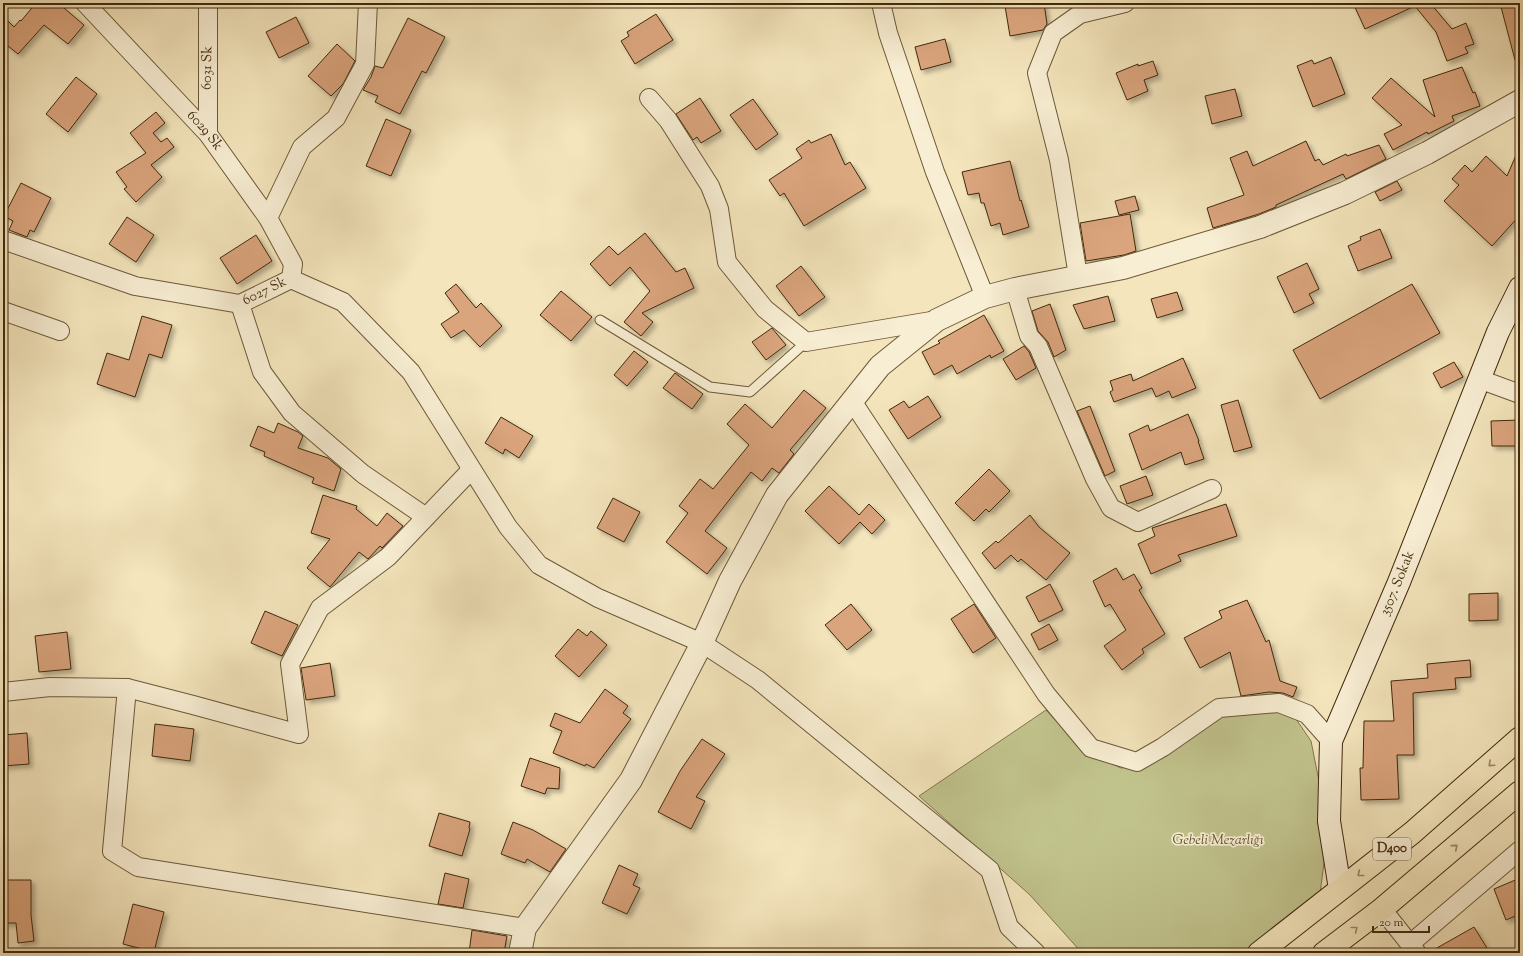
<svg xmlns="http://www.w3.org/2000/svg" width="1523" height="956" viewBox="0 0 1523 956" font-family="'Sorts Mill Goudy',serif">
	<style>
		.green { fill: #c1c38d; stroke: #80764c }
		.building { fill: #daa47d; stroke: #40290c; filter: url(#shadow) }
		.lines { fill: none; stroke-linecap: round; stroke-linejoin: round }
		.service-casing { stroke: #6d5838; stroke-width: 11 }
		.minor-casing { stroke: #6d5838; stroke-width: 20 }
		.tertiary-casing { stroke: #6d5838; stroke-width: 24 }
		.secondary-casing { stroke: #40290c; stroke-width: 24 }
		.trunk-casing { stroke: #40290c; stroke-width: 24 }
		.service { stroke: #f8eed3; stroke-width: 9 }
		.minor { stroke: #f8eed3; stroke-width: 18 }
		.tertiary { stroke: #f8eed3; stroke-width: 22 }
		.secondary { stroke: #f8eed3; stroke-width: 22 }
		.trunk { stroke: #f4e5bc; stroke-width: 22 }
		.oneway { stroke: #9a8764 }
		.labels { text-anchor: middle; dominant-baseline: central; stroke-width: 3.5; stroke-linejoin: round; paint-order: stroke }
		.shield { fill: #f8eed3; stroke: #776448; stroke-width: 1 }
		.shield-label { font-size: 13px; font-weight: bold; fill: #40290c }
		.street-label { font-size: 14px; fill: #40290c; stroke: #f8eed3 }
		.park-label { font-size: 14px; font-style: italic; fill: #60502c; stroke: #f8eed3 }
	</style>
	<defs>
		<filter id="shadow"><feDropShadow dx="3.5" dy="3.5" stdDeviation="2" flood-color="#0004"/></filter>
	</defs>
	<rect width="100%" height="100%" fill="#f4e5bc"/>
	<filter id="stains"><feTurbulence type="fractalNoise" baseFrequency=".005" numOctaves="4"/><feColorMatrix values="0 0 0 0 .2 0 0 0 0 .09 0 0 0 0 .02 0 0 0 .5 -.17"/></filter>
	<radialGradient id="worn" r=".72"><stop offset=".6" stop-color="#630" stop-opacity="0"/><stop offset="1" stop-color="#630" stop-opacity=".3"/></radialGradient>
	<path class="green" d="M1261,700l33,16 17,25 9,45 7,53 -7,55 -41,37 -32,22h-165l-52,-58 -111,-99 127,-86 32,34 23,15 20,9 21,-3 51,-40z"/>
	<g class="building">
		<path d="M36,3h22l26,22 -16,19 -24,-19 -26,29 -15,-12v-26l11,11 6,-7 1,1z"/>
		<path d="M1022,3h22l3,21 -4,6 -33,6 -5,-30z"/>
		<path d="M1353,3h77l22,26 14,-6 8,21 -9,3 3,6 -21,8 -11,-29 -21,-26 -50,23z"/>
		<path d="M1500,3h20v56l-5,1z"/>
		<path d="M656,14l17,26 -38,24 -14,-23 8,-5 -2,-4z"/>
		<path d="M296,17l13,26 -30,15 -13,-26z"/>
		<path d="M408,18l37,19 -19,36 -4,-2 -22,43 -25,-12 3,-6 -15,-6 8,-13 4,-11 8,2z"/>
		<path d="M945,39l6,23 -30,8 -6,-23z"/>
		<path d="M337,44l18,17 -12,23 -12,12 -23,-20z"/>
		<path d="M1331,57l14,37 -32,13 -16,-41 15,-6 2,4z"/>
		<path d="M1153,61l5,14 -14,5 4,11 -21,9 -11,-27 22,-9v2z"/>
		<path d="M1462,67l11,26 2,-1 5,14 -28,10 2,5 -26,13 -1,-2 -34,18 -9,-16 18,-9 -30,-27 19,-20 44,39 -12,-37z"/>
		<path d="M76,77l21,17 -29,38 -22,-18z"/>
		<path d="M1235,89l7,27 -30,8 -7,-28z"/>
		<path d="M700,98l21,33 -20,12 -4,-6 -4,3 -17,-26z"/>
		<path d="M753,99l25,35 -22,16 -26,-35z"/>
		<path d="M156,112l9,11 -12,10 8,9 6,-4 7,9 -23,18 11,12 -26,25 -12,-13 3,-2 -11,-15 30,-19 -16,-20z"/>
		<path d="M386,119l25,11 -20,46 -25,-10z"/>
		<path d="M831,134l14,31 5,-3 16,26 -62,38 -20,-33 -4,3 -11,-16 33,-22 -6,-9 13,-9 2,3z"/>
		<path d="M1306,141l9,20 4,-2 4,6 23,-11 1,2 32,-11 7,14 -40,20 -3,-5 -67,31v2l-17,7 -46,14 -6,-20 37,-13 -14,-37 17,-7 6,15z"/>
		<path d="M1520,146v69l-28,31 -48,-45 15,-16 -7,-6 13,-14 7,7 14,-16 21,20z"/>
		<path d="M1010,161l10,40 1,-1 8,27 -26,8 -3,-12 -9,3 -7,-23h-3l-2,-10 -11,2 -6,-23z"/>
		<path d="M1397,181l5,9 -22,11 -5,-9z"/>
		<path d="M21,183l30,15 -17,34 -4,-2 -3,7 -18,-7 4,-9 -9,-5z"/>
		<path d="M1135,196l4,14 -20,5 -4,-14z"/>
		<path d="M1130,214l6,37 -12,4 -38,6 -6,-38z"/>
		<path d="M127,217l27,18 -18,27 -27,-18z"/>
		<path d="M1380,229l12,29 -34,13 -10,-25 13,-6 -1,-3z"/>
		<path d="M645,233l31,39 9,-4 9,20 -52,25 11,9 -12,14 -17,-14 26,-31 -20,-24 -20,19 -20,-22 19,-18 9,9z"/>
		<path d="M256,235l16,26 -35,23 -17,-26z"/>
		<path d="M1307,263l12,26 -10,5 5,9 -20,10 -17,-36z"/>
		<path d="M801,266l24,31 -26,19 -23,-30z"/>
		<path d="M456,284l20,24 5,-5 21,23 -22,21 -16,-17 -13,8 -10,-14 18,-12 -14,-19z"/>
		<path d="M1412,284l28,49 -120,66 -27,-49z"/>
		<path d="M561,291l31,26 -21,24 -31,-26z"/>
		<path d="M1177,292l6,18 -26,8 -6,-19z"/>
		<path d="M1108,296l7,25 -31,8 -11,-24z"/>
		<path d="M1050,304l16,46 -12,7 -6,-15 -10,-11 -6,-20z"/>
		<path d="M984,315l20,36 -13,7 -1,-3 -33,19 -5,-9 -18,10 -12,-23 18,-9 -2,-2z"/>
		<path d="M142,316l30,9 -10,33 -13,-4 -14,43 -38,-13 10,-31 22,7z"/>
		<path d="M772,328l14,17 -20,15 -14,-18z"/>
		<path d="M1024,346l5,6 7,16 -20,12 -13,-21z"/>
		<path d="M634,351l14,11 -21,24 -13,-11z"/>
		<path d="M1183,358l13,30 -24,10 -3,-7 -13,6 -4,-9 -38,14 -4,-10 3,-2 -3,-9 21,-7 2,7z"/>
		<path d="M1454,362l9,15 -22,11 -8,-15z"/>
		<path d="M675,373l28,21 -11,15 -29,-21z"/>
		<path d="M804,390l22,18 -36,42 4,4 -15,19 -7,-5 -10,13 -11,-9 -46,59 22,17 -20,26 -41,-32 22,-29 -9,-7 21,-27 13,10 36,-44 -22,-21 18,-20 27,24z"/>
		<path d="M928,396l13,21 -33,22 -19,-29 15,-9 5,7z"/>
		<path d="M1238,400l14,47 -18,5 -13,-47z"/>
		<path d="M1090,406l25,65 -10,5 -28,-65z"/>
		<path d="M1188,414l11,27h-1l6,18 -19,6 -4,-13 -39,18 -13,-36 19,-9 2,6z"/>
		<path d="M501,417l32,19 -14,22 -14,-9 -2,5 -18,-11z"/>
		<path d="M1520,420v26h-28l-1,-25z"/>
		<path d="M278,423l20,9 5,4 -5,12 30,10 13,11 -7,22 -22,-8 2,-5 -50,-22 1,-4 -15,-6 8,-20 16,7z"/>
		<path d="M989,469l21,22 -21,21 -3,-3 -12,12 -19,-18z"/>
		<path d="M1146,476l7,19 -26,9 -7,-18z"/>
		<path d="M829,486l30,29 10,-11 16,16 -13,14 -12,-12 -21,22 -34,-33z"/>
		<path d="M323,495l34,11 -1,3 21,17 10,-13 16,13 -21,22 -2,-2 -12,13 -9,-7 -29,35 -23,-19 23,-29 -19,-6z"/>
		<path d="M613,498l27,14 -16,30 -27,-14z"/>
		<path d="M1226,504l11,32 -59,19 3,6 -30,13 -13,-30 17,-8 -3,-8z"/>
		<path d="M1030,515l9,12 31,26 -24,27 -25,-21 -3,3 -7,-7 -16,14 -13,-16 14,-12 2,2z"/>
		<path d="M1116,568l7,12 11,-6 8,14 -3,2 26,44 -23,15 2,4 -22,17 -18,-24 22,-16 -16,-26 -5,3 -12,-26z"/>
		<path d="M1050,584l13,26 -24,12 -13,-25z"/>
		<path d="M1498,593v27l-29,1v-27z"/>
		<path d="M1247,600l19,42 3,-2 11,41 17,6 -4,10 -10,-4 -14,-1 -28,4 -11,-44 -30,16 -16,-30 38,-20 -3,-7z"/>
		<path d="M851,604l21,26 -25,20 -22,-25z"/>
		<path d="M974,604l22,34 -23,15 -22,-34z"/>
		<path d="M265,611l33,14 -16,31 -31,-13z"/>
		<path d="M1049,624l9,16 -19,10 -8,-16z"/>
		<path d="M578,629l9,7 4,-5 16,14 -28,32 -24,-21z"/>
		<path d="M67,632l4,37 -32,3 -4,-36z"/>
		<path d="M1470,660l1,17 -16,1 1,11 -43,4 1,62h-17l2,44 -38,1 -1,-32h3l1,-47h30l-3,-40 37,-3 -1,-14z"/>
		<path d="M330,663l5,33 -29,4 -5,-32z"/>
		<path d="M605,689l23,17 -5,7 8,6 -37,49 -8,-4 -1,2 -32,-13 9,-22 -12,-5 5,-13 25,10z"/>
		<path d="M155,724l39,5 -4,32 -38,-5z"/>
		<path d="M27,733l2,31 -26,2v-31z"/>
		<path d="M702,739l23,15 -29,43 9,4 -14,28 -33,-17 22,-41z"/>
		<path d="M530,758l30,10 -1,21 -12,-1 -2,6 -24,-8z"/>
		<path d="M439,813l31,9 -1,6 1,1 -8,27 -33,-10z"/>
		<path d="M513,822l20,8 33,19 -16,23 -23,-13 -2,4 -24,-9z"/>
		<path d="M619,865l19,9 -5,11 7,3 -13,26 -25,-11z"/>
		<path d="M445,873l24,6 -6,29 -25,-4z"/>
		<path d="M1520,878v36l-14,6 -12,-31z"/>
		<path d="M3,880h28v35l3,26 -16,2 -2,-20h-13z"/>
		<path d="M133,904l31,8 -10,40 -31,-8z"/>
		<path d="M1474,927l16,26h-62z"/>
		<path d="M472,930l35,6 -3,17h-35z"/>
	</g>
	<g class="lines">
		<g class="service-casing">
			<path id="service" d="M600,320l110,67 40,5 56,-50"/>
		</g>
		<g class="minor-casing">
			<g id="minor">
				<path id="s1" d="M85,3l123,131 60,84 25,46 -2,15"/>
				<path d="M881,3l7,30 47,139 50,125"/>
				<path d="M649,98l19,22 42,66 9,23 8,53 38,47 41,33 131,-22"/>
				<path d="M208,134v-131"/>
				<path d="M268,218l34,-71 34,-29 29,-54 3,-61"/>
				<path id="s2" d="M3,240l132,46 105,18 51,-25 52,23 68,70 97,155 31,38 59,33 104,45 56,37 232,190 19,57 27,26"/>
				<path d="M1078,276l-19,-116 -22,-87 16,-40 27,-19 45,-11"/>
				<path d="M1015,289l14,47 9,10 57,133 16,29 27,14 74,-33"/>
				<path d="M240,304l22,68 30,41 71,61 63,43"/>
				<path d="M3,311l57,20"/>
				<path d="M1479,379l41,15"/>
				<path d="M852,401l194,293 45,54 46,14 26,-15 56,-39 60,-5 28,11 24,27"/>
				<path d="M127,688l-15,163 26,16 387,61"/>
				<path d="M3,692l47,-5 77,1 66,17 106,29 -9,-70 30,-56 68,-51 83,-87"/>
				<path d="M1382,909l35,44"/>
				<path d="M1410,944l110,-94"/>
			</g>
		</g>
		<g class="tertiary-casing">
			<path id="tertiary" d="M520,953l5,-25 106,-148 71,-137 28,-62 47,-86 103,-129 57,-46 48,-23 30,-8 108,-21 137,-41 85,-34 82,-40 93,-52"/>
		</g>
		<g class="secondary-casing">
			<g id="secondary">
				<path id="s3" d="M1340,889l-11,-68 2,-80 68,-159 99,-250 22,-44"/>
			</g>
		</g>
		<g class="trunk-casing">
			<g id="trunk">
				<path d="M1259,953l153,-120 108,-95"/>
				<path d="M1324,953l58,-44 138,-117"/>
			</g>
		</g>
		<use href="#service" class="service"/>
		<use href="#minor" class="minor"/>
		<use href="#tertiary" class="tertiary"/>
		<use href="#secondary" class="secondary"/>
		<use href="#trunk" class="trunk"/>
	</g>
	<defs><path id="oneway-chevron" d="M-2-3.5L2.5 0L-2 3.5" fill="none" stroke-width="1.6" stroke-linecap="round" stroke-linejoin="round"/></defs>
	<g class="oneway">
		<use href="#oneway-chevron" transform="translate(1491 764) rotate(138)"/>
		<use href="#oneway-chevron" transform="translate(1455 847) rotate(-40)"/>
		<use href="#oneway-chevron" transform="translate(1360 874) rotate(142)"/>
		<use href="#oneway-chevron" transform="translate(1355 929) rotate(-38)"/>
	</g>
	<g class="labels">
		<rect class="shield" x="1373" y="838" width="38" height="22" rx="3"/>
		<g class="shield-label">
			<text x="1392" y="849">D400</text>
		</g>
		<g class="street-label">
			<text transform="translate(208 68) rotate(-89)">6031 Sk</text>
			<text stroke="none"><textPath href="#s1" startOffset="175">6029 Sk</textPath></text>
			<text stroke="none"><textPath href="#s2" startOffset="274">6027 Sk</textPath></text>
			<text stroke="none"><textPath href="#s3" startOffset="320">3507. Sokak</textPath></text>
		</g>
		<g class="park-label">
			<text x="1218" y="841">Gebeli Mezarlığı</text>
		</g>
	</g>
	<rect width="1523" height="956" fill="none" stroke="#f4e5bc" stroke-width="16"/>
	<rect x="4" y="4" width="1515" height="948" fill="none" stroke="#40290c" stroke-width="2"/>
	<rect x="8" y="8" width="1507" height="940" fill="none" stroke="#40290c"/>
	<path d="M1373 926v6h56v-6" fill="none" stroke="#40290c" stroke-width="2"/>
	<text x="1379" y="926" font-size="12" fill="#40290c" stroke="#f8eed3" stroke-width="3" paint-order="stroke">20 m</text>
	<rect width="100%" height="100%" filter="url(#stains)"/>
	<rect width="100%" height="100%" fill="url(#worn)"/>
</svg>
